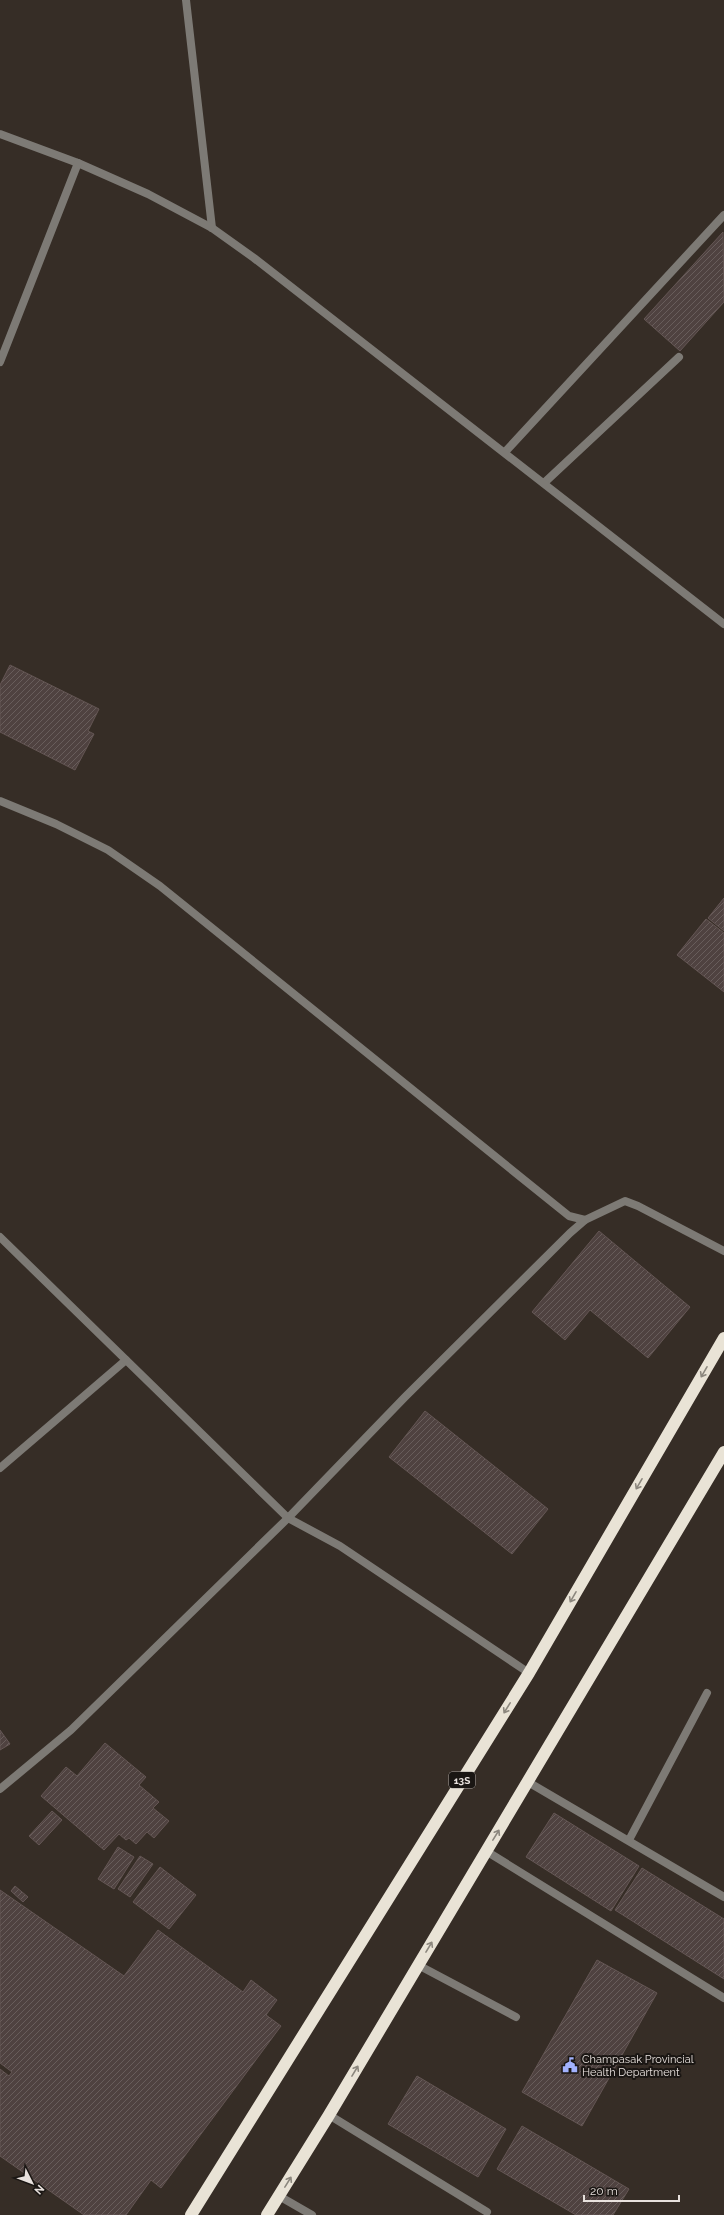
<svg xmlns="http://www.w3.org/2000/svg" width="724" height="2215" viewBox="0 0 724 2215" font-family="Raleway,sans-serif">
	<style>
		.building { fill: url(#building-hatch); stroke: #645654 }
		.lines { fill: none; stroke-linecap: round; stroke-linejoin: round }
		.lane { stroke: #7d7a75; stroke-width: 8 }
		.street { stroke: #7d7a75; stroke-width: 8 }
		.highway { stroke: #e9e3d6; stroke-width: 12 }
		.oneway { stroke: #8c877e }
		.labels { text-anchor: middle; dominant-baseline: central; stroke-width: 4; stroke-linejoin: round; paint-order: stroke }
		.shield { fill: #1a1613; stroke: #aaa4a0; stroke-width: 1 }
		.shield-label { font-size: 10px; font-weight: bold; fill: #e8e1dd }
		.poi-label { font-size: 11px; fill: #e8e1dd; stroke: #1a1613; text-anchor: start }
	</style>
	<defs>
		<pattern id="building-hatch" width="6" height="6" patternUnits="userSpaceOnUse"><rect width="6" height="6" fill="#4f4240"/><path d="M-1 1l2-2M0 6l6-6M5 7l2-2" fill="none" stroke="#685d5b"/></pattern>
	</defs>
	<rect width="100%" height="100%" fill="#362d26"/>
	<g class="building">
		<path d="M723,232l1,70 -44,49 -36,-32z"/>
		<path d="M10,665l89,44 -11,22 6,3 -19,36 -75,-38v-47z"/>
		<path d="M724,898v33l-16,-13z"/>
		<path d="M706,919l18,14v59l-47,-37z"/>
		<path d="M599,1231l91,76 -42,51 -58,-48 -25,30 -33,-28z"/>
		<path d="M425,1411l123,98 -36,45 -123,-97z"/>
		<path d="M0,1730l10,14 -10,6z"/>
		<path d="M105,1743l41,34 -7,8 20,17 -6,6 16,13 -15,17 -7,-6 -11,12 -7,-6 -3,2 -7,-6 -15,16 -63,-54 25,-29 11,9z"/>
		<path d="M52,1811l10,9 -23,25 -10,-9z"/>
		<path d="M554,1813l85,53 -28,45 -85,-54z"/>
		<path d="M118,1847l16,10 -20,32 -16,-10z"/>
		<path d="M140,1856l13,8 -23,33 -12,-8z"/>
		<path d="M160,1867l36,28 -27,34 -36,-27z"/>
		<path d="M642,1868l82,51v60l-109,-69z"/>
		<path d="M15,1886l13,11 -5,5 -12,-11z"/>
		<path d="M0,1890l124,86 34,-46 85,62 8,-12 26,20 -11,15 15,11 -120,162 -10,-8 -25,35h-42l-84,-59v-87l9,7 3,-4 -12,-9z"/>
		<path d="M597,1960l60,33 -75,133 -60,-34z"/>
		<path d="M417,2076l89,53 -28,48 -90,-53z"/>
		<path d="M522,2126l107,63 -16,26h-37l-79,-46z"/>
	</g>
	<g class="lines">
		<g class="lane">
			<path d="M186,0l26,228"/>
			<path d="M505,452l219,-237"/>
			<path d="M544,483l135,-126"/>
			<path d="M0,1468l126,-108"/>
			<path d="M528,1782l196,115"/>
			<path d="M629,1840l78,-147"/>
			<path d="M418,1965l98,52"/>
			<path d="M329,2115l158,97"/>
		</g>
		<g class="street">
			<path d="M0,134l78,29 70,31 64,34 42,30 470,366"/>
			<path d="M0,362l78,-199"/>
			<path d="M0,801l56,23 52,26 52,36 409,330 16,4 40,-19 13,5 86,45"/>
			<path d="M0,1237l288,281 52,28 189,127"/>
			<path d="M0,1789l71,-59 217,-212 117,-121 165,-164 15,-13"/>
			<path d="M486,1851l238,147"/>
			<path d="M279,2196l33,19"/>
		</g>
		<g class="highway">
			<path d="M191,2215l338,-542 195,-335"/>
			<path d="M267,2215l62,-100 395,-663"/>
		</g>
	</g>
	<defs><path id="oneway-shaft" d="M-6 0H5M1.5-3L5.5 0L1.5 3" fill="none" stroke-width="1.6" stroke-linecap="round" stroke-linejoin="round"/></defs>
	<g class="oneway">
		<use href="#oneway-shaft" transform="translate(704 1372) rotate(120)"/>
		<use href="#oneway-shaft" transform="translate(639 1484) rotate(120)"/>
		<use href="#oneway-shaft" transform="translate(573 1597) rotate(120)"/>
		<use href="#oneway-shaft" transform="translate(507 1708) rotate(122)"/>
		<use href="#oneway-shaft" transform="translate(496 1835) rotate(-58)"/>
		<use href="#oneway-shaft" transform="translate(429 1947) rotate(-59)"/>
		<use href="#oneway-shaft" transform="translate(355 2071) rotate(-59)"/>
		<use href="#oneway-shaft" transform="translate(288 2182) rotate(-58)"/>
	</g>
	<defs>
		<g id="civic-bare" transform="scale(1.2)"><path d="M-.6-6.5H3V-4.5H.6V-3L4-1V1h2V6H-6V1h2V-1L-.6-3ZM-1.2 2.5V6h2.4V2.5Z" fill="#a2b2fd" stroke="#1a1613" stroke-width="2.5" paint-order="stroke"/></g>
	</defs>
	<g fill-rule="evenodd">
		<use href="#civic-bare" x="570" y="2065"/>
	</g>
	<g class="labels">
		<rect class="shield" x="449" y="1772" width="26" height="16" rx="3"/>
		<g class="shield-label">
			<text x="462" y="1780">13S</text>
		</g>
		<g class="poi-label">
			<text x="582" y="2059">Champasak Provincial<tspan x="582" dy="13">Health Department</tspan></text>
		</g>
	</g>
	<g transform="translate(32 2183) rotate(132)" stroke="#1a1613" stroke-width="3" paint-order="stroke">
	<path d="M0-3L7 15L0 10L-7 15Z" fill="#e8e1dd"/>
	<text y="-6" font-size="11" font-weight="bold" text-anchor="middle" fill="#e8e1dd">N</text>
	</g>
	<path d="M584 2195v6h95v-6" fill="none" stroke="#e8e1dd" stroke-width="2"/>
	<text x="590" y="2195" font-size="12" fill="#e8e1dd" stroke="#1a1613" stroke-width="3" paint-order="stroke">20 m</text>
</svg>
